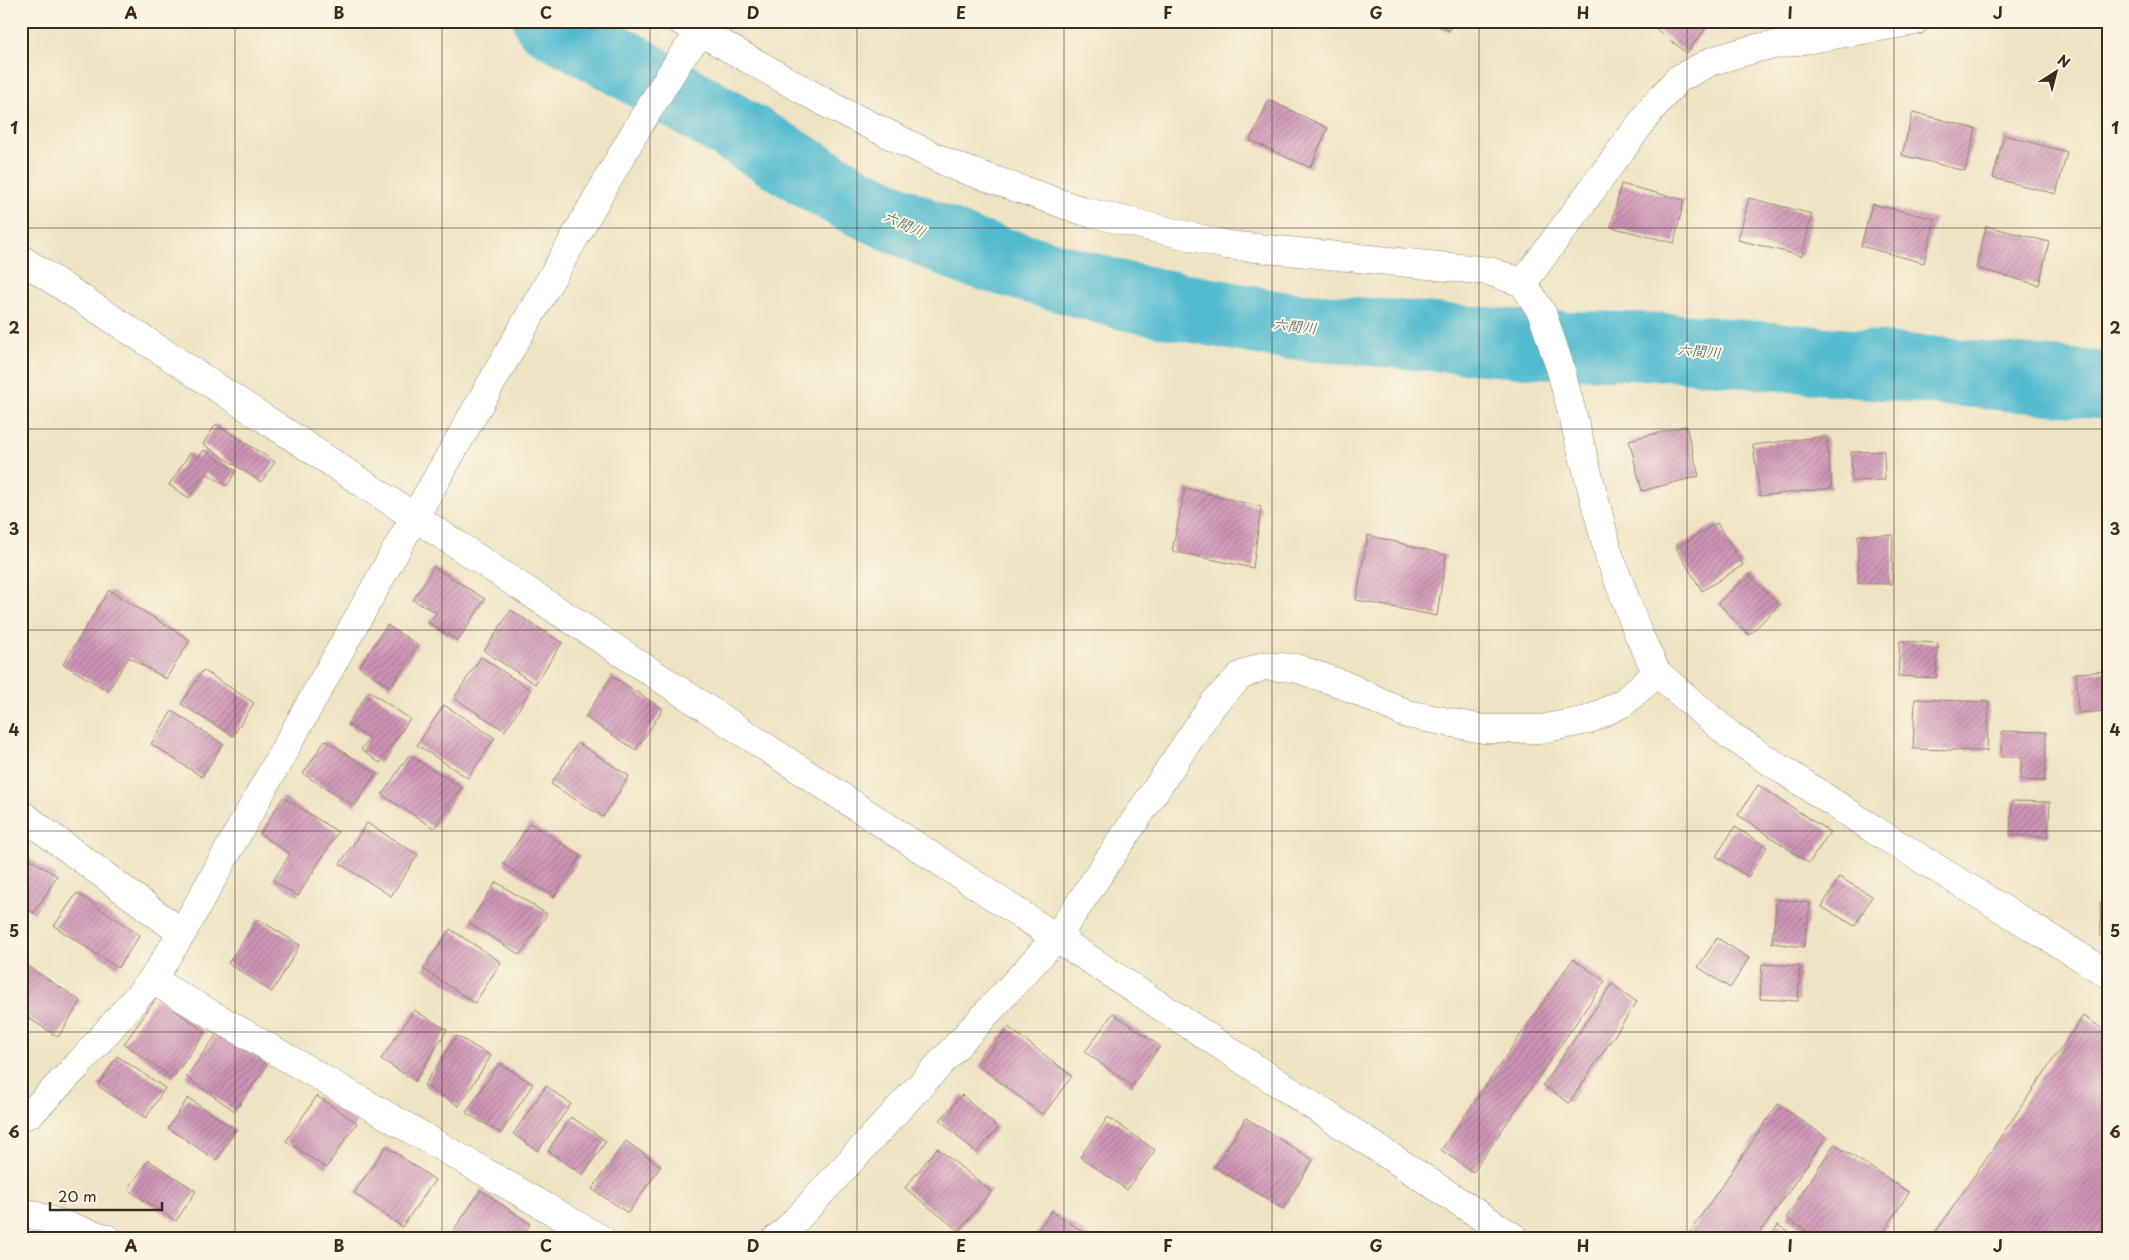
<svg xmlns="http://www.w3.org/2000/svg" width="2129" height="1260" viewBox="0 0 2129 1260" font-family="'Playpen Sans','Klee One',sans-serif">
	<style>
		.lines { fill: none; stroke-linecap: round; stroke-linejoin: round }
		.river { stroke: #52bbcf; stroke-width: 68 }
		.building { fill: url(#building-hatch) }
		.minor-casing { stroke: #948670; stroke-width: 29 }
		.minor { stroke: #fff; stroke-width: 28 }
		.grid { fill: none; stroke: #3b2a1e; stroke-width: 1; stroke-opacity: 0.55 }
		.labels { text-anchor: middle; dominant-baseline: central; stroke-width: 4; stroke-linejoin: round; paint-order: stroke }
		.water-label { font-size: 15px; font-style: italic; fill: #435d5c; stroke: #fcf5e5 }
		.neatline { fill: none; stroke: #3b2a1e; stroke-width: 2 }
		.grid-label { font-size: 16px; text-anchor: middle; font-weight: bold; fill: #3b2a1e }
	</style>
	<defs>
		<pattern id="building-hatch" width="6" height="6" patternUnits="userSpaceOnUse" patternTransform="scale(1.25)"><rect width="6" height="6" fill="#ce94b6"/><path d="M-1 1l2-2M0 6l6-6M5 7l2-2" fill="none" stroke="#a87993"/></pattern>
	</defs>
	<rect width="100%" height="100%" fill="#fcf5e5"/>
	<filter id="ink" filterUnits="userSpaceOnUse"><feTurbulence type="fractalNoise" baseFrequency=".02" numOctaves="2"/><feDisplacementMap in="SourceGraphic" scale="10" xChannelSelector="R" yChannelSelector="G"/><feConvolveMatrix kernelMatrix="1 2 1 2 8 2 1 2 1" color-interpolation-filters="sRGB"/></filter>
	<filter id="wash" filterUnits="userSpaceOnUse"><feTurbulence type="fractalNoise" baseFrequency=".0096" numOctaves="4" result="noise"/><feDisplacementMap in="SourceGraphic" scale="20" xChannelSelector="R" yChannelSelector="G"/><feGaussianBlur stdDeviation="1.12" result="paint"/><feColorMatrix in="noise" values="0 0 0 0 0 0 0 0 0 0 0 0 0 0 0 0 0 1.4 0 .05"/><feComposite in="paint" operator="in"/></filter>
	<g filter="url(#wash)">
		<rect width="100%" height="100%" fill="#eee3c2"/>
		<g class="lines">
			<path class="river" d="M547,21l85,47 218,130 119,54 155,44 156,29 242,19 147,3 439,39"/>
		</g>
		<g id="blocks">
			<g class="building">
				<path d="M1427,21h26l-4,10z"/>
				<path d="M1646,21h65l-24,32z"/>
				<path d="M1269,100l59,28 -18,40 -60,-28z"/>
				<path d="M1913,112l63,17 -11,42 -63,-16z"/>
				<path d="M2004,135l63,17 -11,42 -63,-16z"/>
				<path d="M1621,184l63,16 -10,43 -63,-16z"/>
				<path d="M1749,198l63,16 -10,42 -64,-16z"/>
				<path d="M1872,204l63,15 -11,44 -63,-17z"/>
				<path d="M1986,226l63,16 -10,43 -63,-17z"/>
				<path d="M216,424l59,38 -14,20 -58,-38z"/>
				<path d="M1686,426l13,50 -57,15 -13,-51z"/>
				<path d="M1826,436l6,52 -72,8 -7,-51z"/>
				<path d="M204,450l32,21 -9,15 -21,-13 -17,25 -20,-13 21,-32 8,5z"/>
				<path d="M1884,451l1,29 -33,1 -1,-29z"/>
				<path d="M1185,488l76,19 -8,61 -81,-17z"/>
				<path d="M1717,523l26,42 -41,26 -26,-43z"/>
				<path d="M1368,535l78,20 -9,61 -81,-16z"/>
				<path d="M1858,535h35l-1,49 -34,-1z"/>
				<path d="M434,567l51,32 -27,42 -30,-18 9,-10 -24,-13z"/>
				<path d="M1748,574l31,31 -30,30 -31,-32z"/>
				<path d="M109,590l81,50 -24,39 -37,-22 -21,34 -45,-27z"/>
				<path d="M511,610l51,33 -27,41 -51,-33z"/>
				<path d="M387,625l31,20 -27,42 -32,-20z"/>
				<path d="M1900,641l38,2 -2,35 -38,-2z"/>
				<path d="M481,657l50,33 -26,41 -51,-33z"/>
				<path d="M203,670l51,33 -21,33 -52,-32z"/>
				<path d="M2108,671v40l-30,2 -2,-40z"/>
				<path d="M612,676l51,33 -27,41 -51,-33z"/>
				<path d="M369,691l41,28 -30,44 -19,-13 8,-12 -22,-14z"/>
				<path d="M1915,699l74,3 -2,49 -74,-2z"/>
				<path d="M444,705l51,33 -27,40 -51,-33z"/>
				<path d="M172,711l51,33 -21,33 -51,-33z"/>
				<path d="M2002,731l44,1 -1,49 -24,-1v-23h-20z"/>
				<path d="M325,740l51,33 -21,33 -52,-32z"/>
				<path d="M578,743l51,33 -26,41 -52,-33z"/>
				<path d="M409,755l52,32 -27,41 -52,-33z"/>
				<path d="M1758,785l72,47 -21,31 -71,-48z"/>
				<path d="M283,797l55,35 -40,64 -25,-15 17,-27 -30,-20z"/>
				<path d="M2012,801l38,1 -2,35 -38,-2z"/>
				<path d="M367,823l51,32 -27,41 -51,-32z"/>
				<path d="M530,823l51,33 -27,41 -51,-33z"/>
				<path d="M1735,827l32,20 -19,30 -32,-21z"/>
				<path d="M21,853l36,23 -23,37 -13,-8z"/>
				<path d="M1839,877l33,19 -17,30 -33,-19z"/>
				<path d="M496,882l51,32 -27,41 -51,-32z"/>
				<path d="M77,893l63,42 -22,33 -64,-42z"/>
				<path d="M1777,899l33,4 -6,44 -32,-4z"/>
				<path d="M2100,903h8v34h-7z"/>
				<path d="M258,919l42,26 -28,47 -44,-29z"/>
				<path d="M450,929l51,33 -26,41 -52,-34z"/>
				<path d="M1717,938l32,20 -19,30 -32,-21z"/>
				<path d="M1573,959l32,22 -132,191 -32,-22z"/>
				<path d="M23,963l58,38 -23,36 -37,-24z"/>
				<path d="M1762,964l38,2 -2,35 -38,-2z"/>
				<path d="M1612,984l25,18 -68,101 -26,-18z"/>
				<path d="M157,997l48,35 -32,46 -49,-34z"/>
				<path d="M414,1010l33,20 -32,51 -34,-22z"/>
				<path d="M1113,1013l47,33 -28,40 -47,-34z"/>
				<path d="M2083,1016l25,16v207h-177z"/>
				<path d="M1008,1027l64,49 -29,39 -64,-49z"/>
				<path d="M219,1031l48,34 -32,46 -49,-34z"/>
				<path d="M457,1036l34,20 -32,50 -35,-21z"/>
				<path d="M117,1056l48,32 -19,30 -48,-32z"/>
				<path d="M499,1063l34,21 -32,49 -35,-20z"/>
				<path d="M546,1086l25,18 -33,47 -25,-17z"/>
				<path d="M962,1095l36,33 -22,25 -36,-33z"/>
				<path d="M317,1096l40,27 -31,45 -40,-27z"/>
				<path d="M188,1098l48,32 -20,30 -48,-32z"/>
				<path d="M1778,1104l48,33 -70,102h-71z"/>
				<path d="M571,1117l35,24 -23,34 -35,-24z"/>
				<path d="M1108,1117l47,33 -28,40 -47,-33z"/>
				<path d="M1246,1118l67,42 -30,49 -68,-42z"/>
				<path d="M626,1141l35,25 -33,47 -36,-24z"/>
				<path d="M1834,1144l75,48 -30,47h-60l-33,-21z"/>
				<path d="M386,1146l49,34 -33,47 -48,-34z"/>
				<path d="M937,1148l54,43 -32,40 -54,-43z"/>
				<path d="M148,1160l48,31 -20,30 -48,-31z"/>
				<path d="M481,1190l49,34 -10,15h-68l-3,-2z"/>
				<path d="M1051,1211l44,28h-62z"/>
				<path d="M1778,1225l20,14h-29z"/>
			</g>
		</g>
	</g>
	<g filter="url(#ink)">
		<use href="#blocks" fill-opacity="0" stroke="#948670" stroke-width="1"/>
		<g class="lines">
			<g class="minor-casing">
				<g id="minor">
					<path d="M681,21l156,88 117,57 129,45 144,34 262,26 34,12 19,30 18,54 49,188 29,78 19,40 74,63 142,93 235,145"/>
					<path d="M21,259l1495,980"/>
					<path d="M1523,283l130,-176 25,-28 34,-18 45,-13 158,-27"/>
					<path d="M21,814l161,119"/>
					<path d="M152,980l449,259"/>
					<path d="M21,1117l10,-4 47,-48 74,-85 30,-47 232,-415 225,-393 43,-69 29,-35"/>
					<path d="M21,1211l87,28"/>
					<path d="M776,1239l9,-7 272,-295 156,-233 27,-28 23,-10 32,2 47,16 65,30 76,15h58l47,-9 35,-17 34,-30"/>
				</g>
			</g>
			<use href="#minor" class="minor"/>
		</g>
	</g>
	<path class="grid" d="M235,21v1218M442,21v1218M650,21v1218M857,21v1218M1064,21v1218M1272,21v1218M1479,21v1218M1687,21v1218M1894,21v1218M21,228h2087M21,429h2087M21,630h2087M21,831h2087M21,1032h2087"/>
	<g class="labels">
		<g class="water-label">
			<text transform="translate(905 223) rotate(24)">六間川</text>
			<text transform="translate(1295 325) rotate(6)">六間川</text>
			<text transform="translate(1699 350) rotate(5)">六間川</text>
		</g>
	</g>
	<rect width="2129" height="1260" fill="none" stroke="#fcf5e5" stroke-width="55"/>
	<g transform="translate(2056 72) rotate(36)" stroke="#fcf5e5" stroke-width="4" paint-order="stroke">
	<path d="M0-4L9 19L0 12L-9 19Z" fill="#3b2a1e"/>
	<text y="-8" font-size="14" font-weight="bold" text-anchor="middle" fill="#3b2a1e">N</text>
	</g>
	<path d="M50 1202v8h112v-8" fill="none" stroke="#3b2a1e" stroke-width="2.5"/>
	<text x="58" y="1202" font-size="15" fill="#3b2a1e" stroke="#fcf5e5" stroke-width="4" paint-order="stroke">20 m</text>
	<rect x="28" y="28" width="2074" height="1204" class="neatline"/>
	<g class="grid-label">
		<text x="131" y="19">A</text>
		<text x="339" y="19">B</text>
		<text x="546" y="19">C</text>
		<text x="753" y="19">D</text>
		<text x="961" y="19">E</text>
		<text x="1168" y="19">F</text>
		<text x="1376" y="19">G</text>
		<text x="1583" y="19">H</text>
		<text x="1790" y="19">I</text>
		<text x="1998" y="19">J</text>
		<text x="14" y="134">1</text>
		<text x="2115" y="134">1</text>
		<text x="14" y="334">2</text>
		<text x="2115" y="334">2</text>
		<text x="14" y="535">3</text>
		<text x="2115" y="535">3</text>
		<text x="14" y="736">4</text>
		<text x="2115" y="736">4</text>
		<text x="14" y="937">5</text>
		<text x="2115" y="937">5</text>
		<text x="14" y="1138">6</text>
		<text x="2115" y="1138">6</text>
		<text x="131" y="1252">A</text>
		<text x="339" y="1252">B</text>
		<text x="546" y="1252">C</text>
		<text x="753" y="1252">D</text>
		<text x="961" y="1252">E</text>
		<text x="1168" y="1252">F</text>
		<text x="1376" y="1252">G</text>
		<text x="1583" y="1252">H</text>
		<text x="1790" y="1252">I</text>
		<text x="1998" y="1252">J</text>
	</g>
</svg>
